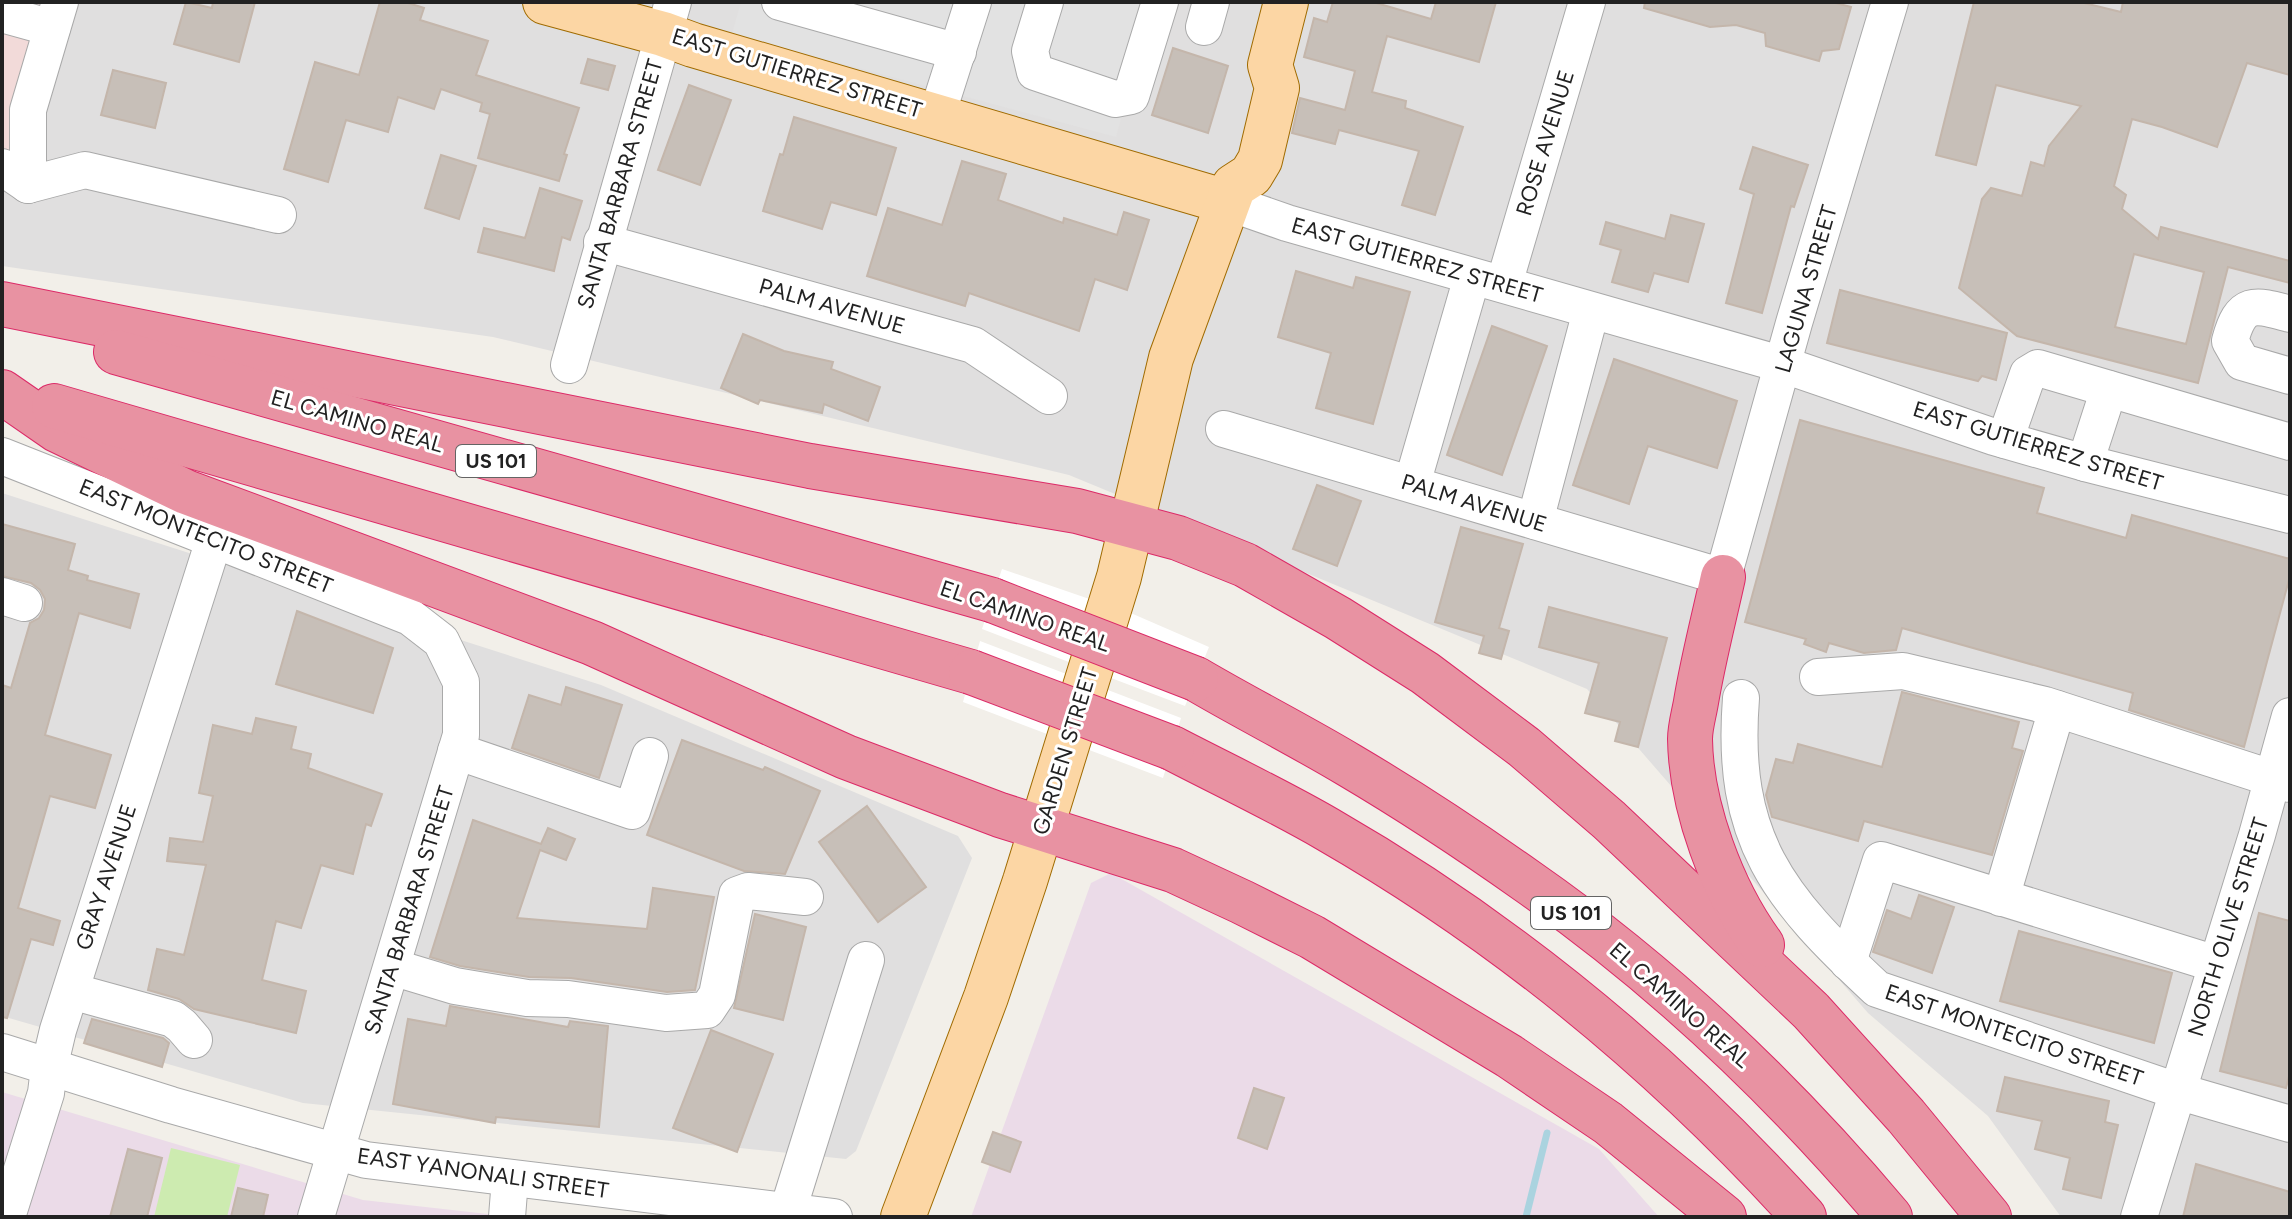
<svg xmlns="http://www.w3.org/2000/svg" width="2292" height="1219" viewBox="0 0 2292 1219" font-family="Figtree,sans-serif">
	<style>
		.residential { fill: #e0dfdf }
		.commercial { fill: #f2dad9 }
		.industrial { fill: #ebdbe8 }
		.grass { fill: #cdebb0 }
		.parking { fill: #e2e2e2 }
		.pier { fill: #fff }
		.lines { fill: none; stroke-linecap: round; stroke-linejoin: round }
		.stream { stroke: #aad3df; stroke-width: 7 }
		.building { fill: #c7bfb8; stroke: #c4b6ab; stroke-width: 2; fill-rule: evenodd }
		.minor-casing { stroke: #a9a9a9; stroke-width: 38 }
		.major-casing { stroke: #a06b00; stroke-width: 46 }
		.highway-casing { stroke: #dc2a67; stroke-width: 46 }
		.minor { stroke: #fff; stroke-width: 36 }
		.major { stroke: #fcd6a4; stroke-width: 44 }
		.highway { stroke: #e892a2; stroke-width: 44 }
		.highway-bridge-casing { stroke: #dc2a67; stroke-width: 46; stroke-linecap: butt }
		.highway-bridge { stroke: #e892a2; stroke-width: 44 }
		.labels { text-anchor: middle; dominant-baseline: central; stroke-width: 6; stroke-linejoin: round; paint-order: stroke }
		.shield { fill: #fff; stroke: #646464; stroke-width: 2 }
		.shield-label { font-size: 20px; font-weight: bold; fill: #222 }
		.street-label { font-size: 22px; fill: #222; stroke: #fff }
	</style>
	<rect width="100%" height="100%" fill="#f2efe9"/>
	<g class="residential">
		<path d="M59,2h2231v1215h-229l-73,-101 -120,-103 -281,-324 -518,-214 -576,-138 -491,-71v-80z"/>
		<path d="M2,493l599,192 357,151 14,22 -116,293 -10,8 -543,-56 -301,-87z"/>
	</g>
	<path class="commercial" d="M2,2h57l-57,184z"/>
	<g class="industrial">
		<path d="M1111,873l488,276 60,68h-688l120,-334z"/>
		<path d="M2,1092l361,108 152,17h-513z"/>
	</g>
	<path class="grass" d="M171,1148l69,17 -13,52h-73z"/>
	<path class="parking" d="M741,2h411l-36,135 -384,-103z"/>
	<g class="pier">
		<path d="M1002,569l131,45 76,33 -24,59 -203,-77z"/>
		<path d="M980,641l201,77 -18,60 -200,-76z"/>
	</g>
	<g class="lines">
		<path class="stream" d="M1526,1217l21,-84"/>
	</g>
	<g class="building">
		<path d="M186,2l26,6 1,-6h42l-16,60 -65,-18z"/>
		<path d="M380,2h25l19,6 -4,12 68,21 -12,34 103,33 -15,46 3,1 -8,26 -81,-23 12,-44 -10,-3 2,-8 -41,-14 -7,20 -36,-12 -10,35 -42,-12 -18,62 -44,-13 31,-107 44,13z"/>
		<path d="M1333,2h40l58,17 5,-17h60l-17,60 -92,-26 -15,56 34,9 -1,7 58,19 -28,88 -33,-10 17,-54 -80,-21 -4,14 -43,-11 8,-35 45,12 10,-39 -51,-14 10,-39 13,4z"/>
		<path d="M1645,2h187l19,5 -12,42 -17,2 -3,10 -53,-15 -1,-13 -29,-8 -26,2 -66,-19z"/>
		<path d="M1974,2h106l41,10 2,-10h167v73l-43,-12 -30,84 -55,-20 -30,-8 -18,67 12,9 -4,14 36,30 3,-12 129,34v22l-62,-16 -30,116 -181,-47 -58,-48 23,-89 9,-11 31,8 9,-34 13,4 5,-20 32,-40 -85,-21 -20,80 -40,-10zM2134,254l70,18 -18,72 -71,-17z"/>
		<path d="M1173,48l55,18 -20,67 -56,-18z"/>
		<path d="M588,59l27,7 -7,24 -27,-7z"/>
		<path d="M113,70l53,13 -11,45 -54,-13z"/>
		<path d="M689,85l42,15 -31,85 -42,-15z"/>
		<path d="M794,117l102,31 -20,67 -45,-13 -9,27 -59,-18 17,-57 3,1z"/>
		<path d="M1753,147l55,18 -14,42 -3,-1 -29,107 -36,-10 28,-109 -14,-5z"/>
		<path d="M441,155l35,11 -17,53 -34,-11z"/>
		<path d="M962,161l44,13 -8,26 65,23 1,-5 53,17 7,-23 25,8 -22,70 -32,-11 -16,52 -110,-38 -4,13 -98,-30 21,-68 54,17z"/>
		<path d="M540,188l42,13 -12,39 -8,-3 -8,34 -76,-19 6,-24 41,10z"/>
		<path d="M1671,215l33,9 -16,58 -34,-9 -6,19 -36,-10 9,-32 -21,-6 6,-22 59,17z"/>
		<path d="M1296,271l57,17 3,-11 54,15 -37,132 -57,-16 15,-55 -53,-16z"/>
		<path d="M1840,290l167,43 -11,47 -14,-4 -4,5 -151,-38z"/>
		<path d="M1492,326l55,20 -45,129 -55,-20z"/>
		<path d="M743,334l41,17 49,11 -2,7 49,18 -12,34 -44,-17 -2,9 -62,-13 -2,4 -37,-16z"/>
		<path d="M1614,359l123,42 -20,67 -69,-22 -19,58 -56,-19z"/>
		<path d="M1800,420l244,68 -7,25 89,25 6,-23 158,44v17l-46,171 -115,-37 4,-17 -231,-65 -6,22 -32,3 -35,-10 -3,9 -22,-8 2,-5 -61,-17z"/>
		<path d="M1317,485l44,16 -24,65 -44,-17z"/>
		<path d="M2,524l73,20 -7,26 20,6 -1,4 52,14 -9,34 -51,-15 -34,122 66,20 -16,53 -45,-12 -32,112 42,13 -7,24 -22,-6 -24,79 -5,-1v-332l9,3 19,-65 9,-5 5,-8 1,-11 -5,-9 -9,-7 -29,-7z"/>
		<path d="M1461,527l62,17 -24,84 10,3 -8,28 -22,-6 5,-17 -49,-14z"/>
		<path d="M1549,607l118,31 -29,109 -23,-6 5,-19 -35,-9 14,-50 -60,-16z"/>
		<path d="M297,611l96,37 -20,65 -97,-29z"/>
		<path d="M566,687l56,18 -23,73 -87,-30 17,-53 32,10z"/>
		<path d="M1902,692l117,30 -7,26 11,3 -31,104 -128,-34 -6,20 -86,-24 -6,-22 10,-36 17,4 5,-19 84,23z"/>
		<path d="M256,718l40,9 -5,22 20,5 -3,14 74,26 -11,32 -5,-2 -13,50 -32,-9 -20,63 -25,-7 -14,59 44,11 -10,42 -102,-24 -15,-10 -31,-9 9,-41 27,6 22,-90 -39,-4 3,-23 33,4 10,-46 -14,-3 14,-68 39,9z"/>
		<path d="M682,740l81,30 2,-3 55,24 -35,83 -41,-3 -97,-36z"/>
		<path d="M867,806l59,81 -48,35 -59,-80z"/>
		<path d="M473,820l68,24 7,-16 27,11 -9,21 -26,-10 -23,68 130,11 6,-41 61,9 -19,93 -28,2 -96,-14 -42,-1 -69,-11 -30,-9z"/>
		<path d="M1919,895l35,12 -22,66 -59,-21 14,-42 24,9z"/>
		<path d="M2259,913l31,8v151l-4,16 -66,-17z"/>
		<path d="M755,914l51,13 -23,93 -49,-12z"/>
		<path d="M2019,931l153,42 -18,70 -154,-42z"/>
		<path d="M450,1006l118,21 2,-6 38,5 -9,101 -103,-10 -1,6 -102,-19 15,-85 38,7z"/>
		<path d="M92,1019l71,19 6,5 -7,24 -78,-24z"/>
		<path d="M711,1030l62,24 -36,98 -64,-24z"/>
		<path d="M2005,1077l104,24 -4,21 13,3 -17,73 -38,-9 7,-31 -35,-9 7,-28 -45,-10z"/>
		<path d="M1254,1088l30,10 -17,51 -29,-11z"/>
		<path d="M993,1132l28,10 -11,30 -28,-10z"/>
		<path d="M128,1149l34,9 -15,59h-37z"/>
		<path d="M2196,1164l94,28v25h-107z"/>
		<path d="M238,1188l30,7 -5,22h-32z"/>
	</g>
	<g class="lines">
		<g class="minor-casing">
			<g id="minor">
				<path d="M780,2l178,50"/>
				<path d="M1045,2l-15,49 5,21 80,27 16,-3 29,-94"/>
				<path d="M2,14l50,14"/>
				<path d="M1204,27l7,-25"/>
				<path d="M937,115l36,-113"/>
				<path d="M2,167l26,18 57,-15 193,45"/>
				<path d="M28,185v-75l32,-108"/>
				<path d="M1227,202l60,21 497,142 210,72 91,26 205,52"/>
				<path d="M602,242l371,103 76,51"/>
				<path d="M1504,284l83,-282"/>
				<path d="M2290,314c-36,-10 -49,-14 -60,27l12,21 48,14"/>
				<path d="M569,365l104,-363"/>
				<path d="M1224,429l499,148 71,-254 96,-321"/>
				<path d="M2005,440l23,-66 10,-6 252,74"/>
				<path d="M2,456l408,161 31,24 20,41v53l-145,482"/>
				<path d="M2085,463l24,-74"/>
				<path d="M1412,484l60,-207"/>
				<path d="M1535,521l56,-210"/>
				<path d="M2,596l22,7"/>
				<path d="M1818,677l85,-6 142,34 245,79"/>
				<path d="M1741,698c-11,141 37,199 136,291l300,102 113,33"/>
				<path d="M456,751l176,60 18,-55"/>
				<path d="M2001,898l56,-189"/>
				<path d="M1848,962l33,-102 335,104"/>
				<path d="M392,967l63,19 72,12 41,1 98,14 41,-3 10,-15 20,-100 11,-4 57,6"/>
				<path d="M71,991l102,28 9,7 12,14"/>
				<path d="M2,1052l169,53 195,55 468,57"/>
				<path d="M788,1210l78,-250"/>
				<path d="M7,1217l39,-124 3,-25 9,-38 156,-490"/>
				<path d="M507,1217l3,-38"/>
				<path d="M2139,1217l118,-382 33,-119"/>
			</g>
		</g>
		<g class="major-casing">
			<g id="major">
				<path d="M545,2l118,32 30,11 534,157"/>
				<path d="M903,1217l83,-220 39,-116 94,-304 52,-219 63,-172 17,-11 9,-15 17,-72 -7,-23 16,-63"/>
			</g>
		</g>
		<g class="highway-casing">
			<g id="highway">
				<path d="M2,304l808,162 267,45 101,27 67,27 93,53 87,55 99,74 85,73 202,191 95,105 83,101"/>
				<path d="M116,352l876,248"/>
				<path d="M2,392l55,38 129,62 406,151 254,114 154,58 173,55 69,32 70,35 197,119 99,67 116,94"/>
				<path d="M54,406l917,266"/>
				<path d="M1723,577c-9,41 -20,83 -27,125 -2,12 -6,25 -6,37 1,68 32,151 72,206"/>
				<path d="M1196,679c51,30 103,56 153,86 61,36 120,75 178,116 135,94 256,209 363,336"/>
				<path d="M1172,748c52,27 105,52 155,81 179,103 339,235 477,388"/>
			</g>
		</g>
		<use href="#minor" class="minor"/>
		<use href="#major" class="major"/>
		<use href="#highway" class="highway"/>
		<g class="highway-bridge-casing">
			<g id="highway-bridge">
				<path d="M992,600l204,79"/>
				<path d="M971,672l201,76"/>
			</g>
		</g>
		<use href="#highway-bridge" class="highway-bridge"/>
	</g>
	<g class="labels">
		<g class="shield">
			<rect x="456" y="445" width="80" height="32" rx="6"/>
			<rect x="1531" y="897" width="80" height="32" rx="6"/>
		</g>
		<g class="shield-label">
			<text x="496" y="461">US 101</text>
			<text x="1571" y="913">US 101</text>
		</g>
		<g class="street-label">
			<text transform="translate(797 73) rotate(17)">EAST GUTIERREZ STREET</text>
			<text transform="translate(1545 143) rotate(-73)">ROSE AVENUE</text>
			<text transform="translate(620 184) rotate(-74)">SANTA BARBARA STREET</text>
			<text transform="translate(1417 260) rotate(16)">EAST GUTIERREZ STREET</text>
			<text transform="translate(1806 289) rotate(-74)">LAGUNA STREET</text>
			<text transform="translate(832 306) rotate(16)">PALM AVENUE</text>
			<text transform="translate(357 421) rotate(16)">EL CAMINO REAL</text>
			<text transform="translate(2038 446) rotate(17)">EAST GUTIERREZ STREET</text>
			<text transform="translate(1474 503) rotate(17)">PALM AVENUE</text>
			<text transform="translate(206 536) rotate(22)">EAST MONTECITO STREET</text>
			<text transform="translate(1025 616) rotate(19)">EL CAMINO REAL</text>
			<text transform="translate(1065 751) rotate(-73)">GARDEN STREET</text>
			<text transform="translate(106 877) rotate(-72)">GRAY AVENUE</text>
			<text transform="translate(409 910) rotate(-73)">SANTA BARBARA STREET</text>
			<text transform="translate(2228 927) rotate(-73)">NORTH OLIVE STREET</text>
			<text transform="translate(1680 1005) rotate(41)">EL CAMINO REAL</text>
			<text transform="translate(2014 1035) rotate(19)">EAST MONTECITO STREET</text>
			<text transform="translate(483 1173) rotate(8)">EAST YANONALI STREET</text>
		</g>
	</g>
	<rect width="2292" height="1219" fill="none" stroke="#222222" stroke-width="8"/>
</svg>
